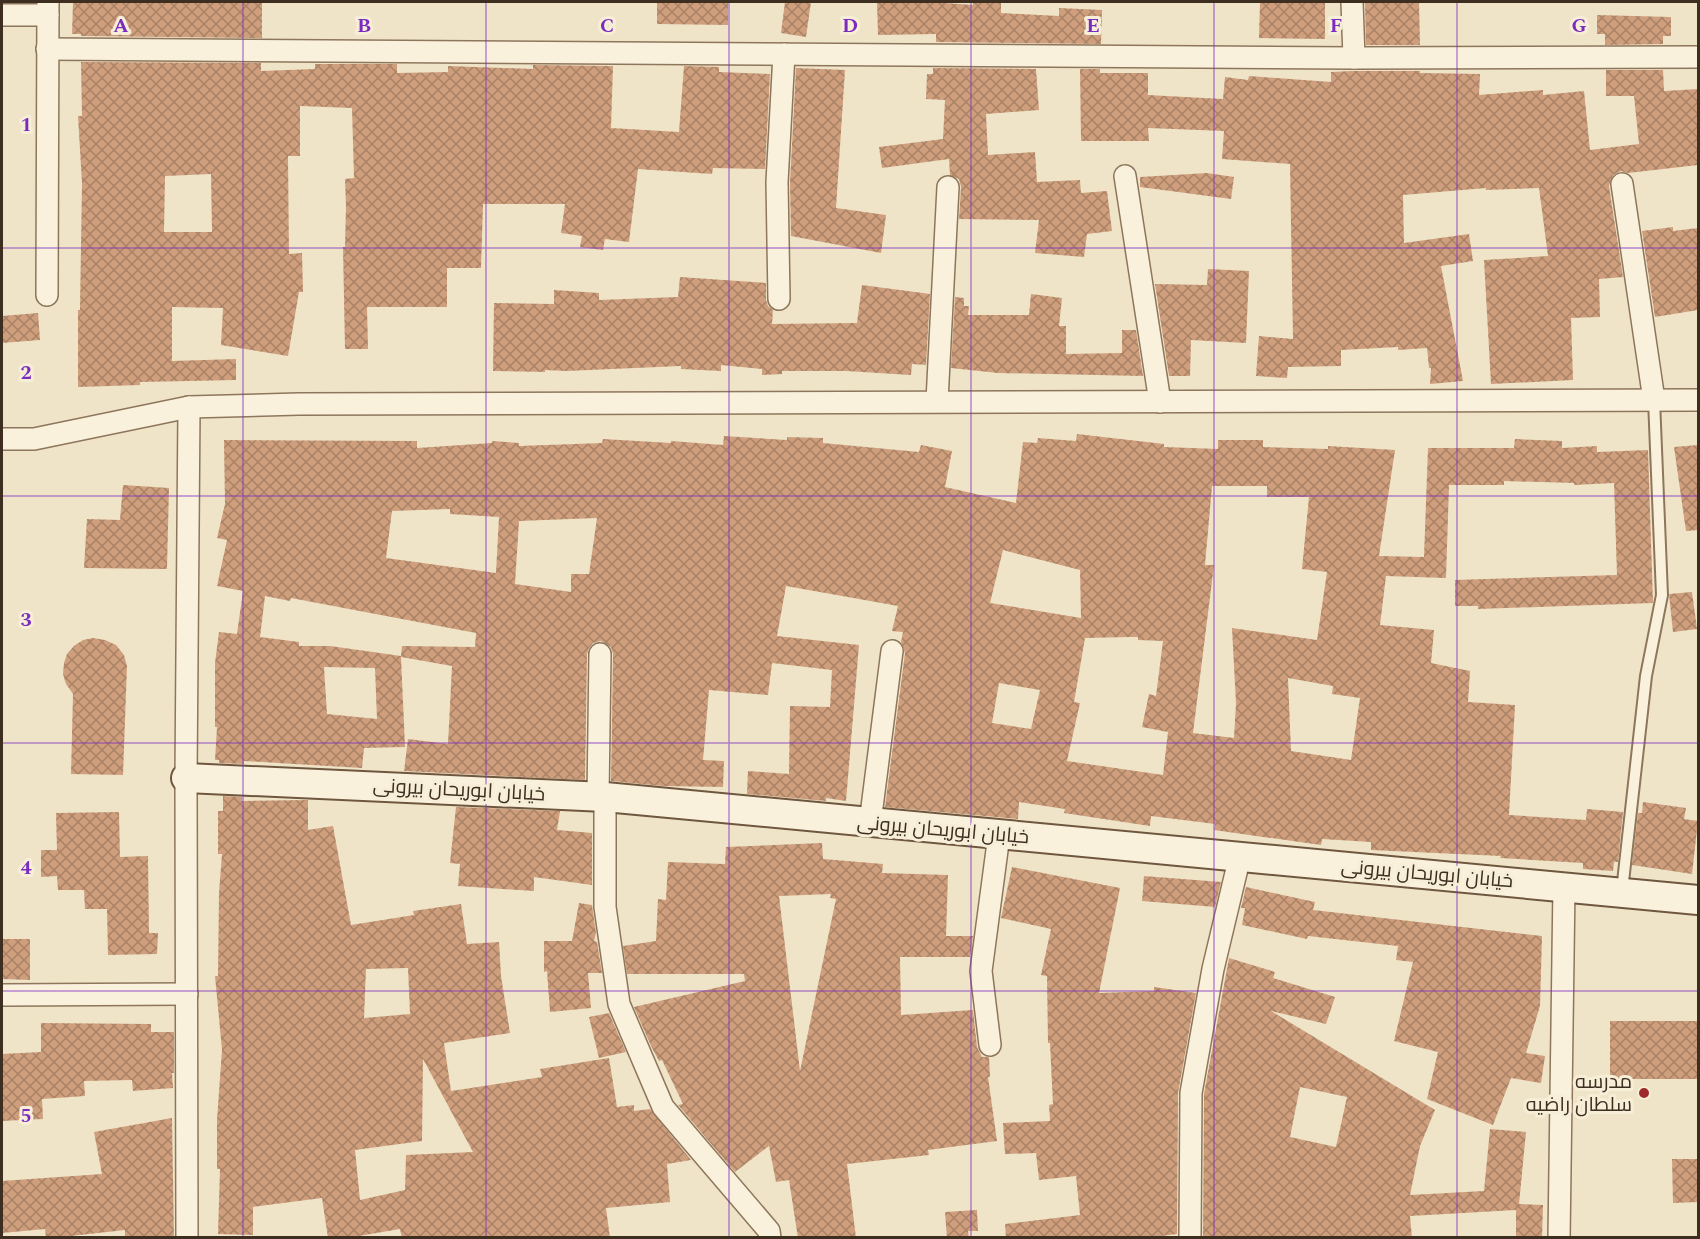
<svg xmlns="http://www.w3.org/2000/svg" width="1700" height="1239" viewBox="0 0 1700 1239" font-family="Spectral,Cairo,serif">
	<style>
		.building { fill: url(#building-cross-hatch); fill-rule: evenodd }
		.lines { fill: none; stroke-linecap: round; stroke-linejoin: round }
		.lane-casing { stroke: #8d765c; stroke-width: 14 }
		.street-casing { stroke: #8d765c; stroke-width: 24 }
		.secondary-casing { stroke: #6f573f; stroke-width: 32 }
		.lane { stroke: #faf1dc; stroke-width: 10 }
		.street { stroke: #faf1dc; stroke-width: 21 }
		.secondary { stroke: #faf1dc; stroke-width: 28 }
		.grid { fill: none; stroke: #7b2cbf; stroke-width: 1.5; stroke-opacity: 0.55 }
		.poi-dot { fill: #9e2a2b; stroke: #f7eed8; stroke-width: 2 }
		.labels { text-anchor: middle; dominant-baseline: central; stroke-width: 6; stroke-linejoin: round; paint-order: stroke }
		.street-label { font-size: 20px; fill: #3d2e20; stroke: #f7eed8 }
		.poi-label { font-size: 20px; fill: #3d2e20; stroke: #f7eed8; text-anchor: end }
		.grid-label { font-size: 20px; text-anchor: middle; font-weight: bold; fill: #7b2cbf; stroke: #f7eed8; stroke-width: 6; stroke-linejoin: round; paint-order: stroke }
	</style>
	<defs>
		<pattern id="building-cross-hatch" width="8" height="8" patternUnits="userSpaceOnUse" patternTransform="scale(1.5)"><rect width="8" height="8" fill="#cf9f7d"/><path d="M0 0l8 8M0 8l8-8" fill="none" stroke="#a98266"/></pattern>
	</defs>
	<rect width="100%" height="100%" fill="#f0e4c8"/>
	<g class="building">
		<path d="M73,2h189v36l-181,-2v-2h-9z"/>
		<path d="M657,2h71v23l-71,-1z"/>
		<path d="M785,2h26l-5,35 -25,-4z"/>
		<path d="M877,2h54l42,3v-3h28v11l58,3v-8l43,2 -1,34 -165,-2v-8l-58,1z"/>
		<path d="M1260,2h65v37l-66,-1z"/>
		<path d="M1365,2h54l1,43h-54z"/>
		<path d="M1597,15l74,2v19h-8v8l-58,1v-11h-8z"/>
		<path d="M81,62l180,1v8l54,-2v-5h82v9l51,-1v-6l85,3v-4l80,1 -2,62 68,4 5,-66 35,1v5l51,2 -5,95 -52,-1 -1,6 -74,-5 -9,73 -24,-3 -2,11 -23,-3 2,-11 -21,-3 4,-29h-82l-2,64h-34v39h-80l1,42h-23l-2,-102h2l1,-41 -1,-27 9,-1 -2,-70 -52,-2v50h-12l1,98 13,-1 1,39h-4l-11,64 -67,-11 2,-37 -51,-1v54l64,-2v21l-96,2v3l-62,2v-77h2l2,-127 -4,-67h4zM211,174l1,58h-48l1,-56z"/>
		<path d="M796,68l49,2 -9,138 50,7 -5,38 -90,-17 -1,-54z"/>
		<path d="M933,68l103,1 3,41 -53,4 2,41 47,-3 2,30 43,-2 1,13 26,-2 5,40 -25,3 -3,23 -49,-4 4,-33 -80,-1 2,-32 -2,-8 -9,-4 -1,-16 -67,9 -3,-21 64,-8 2,-39 -19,-1 1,-25h6z"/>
		<path d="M1080,69h20v4h48v22l75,4 2,-22 23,3 1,-4 82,6v-10l21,-1h68v2l60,1 -1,21 64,-5v5l41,-4 6,59 49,-6 -5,-48h-28v-26h57l1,21 34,-2v76l-70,8 -7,-2 -8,4 -4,11 14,91 -24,2 1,38 -29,1 2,62 -82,4 -7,-124 64,-4 -9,-68 -53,2v-2l-83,7 1,48 65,-9 4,27 -32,5 22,115 -33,3 1,-16h-2l-2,-20 -29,2v-3l-57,3v16l-53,1 -1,11 -31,-2 3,-40 34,3 -3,-175 -68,-5 2,-28 -76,-3 1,13h-68z"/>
		<path d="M1207,173l27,4 -3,22 -91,-12v-10z"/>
		<path d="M1673,227v4l25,-3v82l-43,7 -13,-86z"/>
		<path d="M1208,269l41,2 -3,72 -55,-3 -1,36h-21l-14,-92 52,1z"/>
		<path d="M680,277l86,6v17l2,6 5,4 -1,14 85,-1 5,-38 68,9 -4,71 -14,-1 -1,11 -65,-4h-64v3l-20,1v-6l-41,-4v6l-40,-2v-3l-115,5 -21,-1v2l-52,-1 1,-68 60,1v-14l45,3v7l79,-3z"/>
		<path d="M1031,294l31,4 -3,28h7v28l56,-1v-23h14l7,46 -145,-3 -47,-5 4,-71 9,1v8h5l-1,9h61z"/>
		<path d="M38,313l2,27 -38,3v-27z"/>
		<path d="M1077,434l87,10v3l54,2v-9h45v7l65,2v-3l67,4 -16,106 45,1 4,-109h86l1,-9 47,2v7l35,-2v6l51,-2 5,153 -175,6v-3h-23v-26l162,-5 -3,-92 -40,2v-2l-70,-2v4h-55l-3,93 -60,-2 -6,49 54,5 -3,33 39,8 -2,31 47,3 -6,110 77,5 1,-11 36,3 -5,50h-4l-1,9 -30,-2v-6l-83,-5 1,-2 -130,-6v-8l-49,-3 -1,6 -107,-15 1,-6 -64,-8 -1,10 -86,-13 1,-4 -46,-7 -1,17 -133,-12 20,-154 -4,-11 2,-10 -11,-1 6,-25 -112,-20 -9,50 82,9 -13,156 -20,-3v3l-79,-7 1,-23 41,3 1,-68 40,1 2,-37 -60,-7 -4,32 -59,-5 -6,70 21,1 -1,26 -61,-1 -51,-5 2,-127 -2,-7 -10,-6 -8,2 -4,5 -2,6 -2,126 -181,-9 4,-32 40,5 4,-78 -51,-9 4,90 -41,1 -2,20 -118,-7v3l-25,-1v-3h-4l2,-33h-2v-64l4,-31 18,2 6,-43 -26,-5 10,-46 -10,-2 8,-34 -1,-64 193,1v7l75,-5v-2l27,2v3l83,-3 1,-4 68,4v-2l52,4 1,-9 63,4v-3l36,1v5l96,9 2,-7 31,6 -7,36 71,16 7,-61 14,1 1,-5 38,3zM1212,486h55v11h42l-7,72 25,3 -10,68 -85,-12 4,75 -2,35 -41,-5 21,-168h-9zM450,509v5l49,3 -3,56 -110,-15 6,-47zM597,518l-8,56h-18v18l-56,-8 4,-63zM1003,550l77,20 1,48 -91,-15zM265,596l25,5 1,-3 185,35 -1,14 -73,-1 -1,10 -71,-10h-31v-4l-39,-5zM1129,637h9v3l25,1 -7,55 -7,-2 -7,33 26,5 -5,43 -96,-14 13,-58 -6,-1 11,-64zM324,667l51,1 2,51 -50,-5zM1288,678l45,8 -1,8 28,4 -9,62 -60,-9zM999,683l41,7 -9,39 -39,-6z"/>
		<path d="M1698,445v85l-12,1 -12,-84z"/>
		<path d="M123,485l46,3 -2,81 -83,-1 3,-49 33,1z"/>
		<path d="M1692,592l5,37 -24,3 -4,-38z"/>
		<path d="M93,638l12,2 11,5 8,10 3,11 -4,109 -52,-1 2,-80 -7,-10 -3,-10 1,-11 3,-9 7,-8 9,-6z"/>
		<path d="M223,796l19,1v4l66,-1v30l25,-4 18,99 63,-10 -1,-4 48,-7 6,40 32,-2 2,34 9,57 -66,10 7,48 91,-14 -2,-8 69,-11 8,49 17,-2v6l16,-2 41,51 -24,4 3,38 -64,6 4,30h-208l-2,-9 -53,9h-19l-6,-40 -69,9v28l-35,-1 2,-65h-3v-49l5,-70 -7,-74h3l1,-83 3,-39h-4v-43h5zM408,968l2,46 -46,4 2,-49zM423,1059l50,93 -67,3 -1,35 -45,10 -5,-50 67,-9z"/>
		<path d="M1643,802l43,6 -2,11 14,2 -6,53 -60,-9 6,-52h4z"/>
		<path d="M456,807l104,4 -3,19 35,3v52l-58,-8v14l-76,-5 2,-22 -10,-1z"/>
		<path d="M119,812l1,45 28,-1 1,77h9l-1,21 -49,1 -1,-46h-22l-1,-19h-26l-1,-14 -16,1v-27h16l-1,-37z"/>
		<path d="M822,843l1,16 60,5 -1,9 66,2 -2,61h27l-3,21h-70l1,58 72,-5 4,37 5,10h7l1,20h-2l9,64 -69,9 1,5 -82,9 9,74h-58l-9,-58 -13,2 -7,-36 -34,26 -57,-67 5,-1 -21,-44 -3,1 -8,-15 -17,-39 111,-26 -1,-7h-117l-4,-28 33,-5 2,-42 8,1 2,-38 57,2 1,-17zM831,894l-1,4 6,1 -36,172 -21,-175z"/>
		<path d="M1012,867l108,21 -21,105 55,-2v-4l42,6 -18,100 -1,141 -30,4h-141l-1,-14 75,-9 -4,-39 -37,4 -3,-27 -31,1 -2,-31 47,-2 -1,-16 4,-1 -3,-61h-2l-1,-67 -6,-1 10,-46 -50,-11z"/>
		<path d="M1144,876l77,6 -6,25 -73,-6z"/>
		<path d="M1246,887l69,15 -2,8 229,26 -2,70 -14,47 19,3 -4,27 -30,-5 -18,47 -66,-26 11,-47 -44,-11 19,-79 -17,-2 2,-14 -90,-10 -1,3 -65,-14 3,-17h-4z"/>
		<path d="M579,903l13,2 4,28 -2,8 3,1 5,31h-14l3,35 -41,4 -3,-41 -3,1v-31h28z"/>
		<path d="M2,939h28v41l-28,-1z"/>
		<path d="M1229,958l46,14 -2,6 62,19 -9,27 -55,-13 164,99 -15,36 -10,49 74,-4 6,-62 36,3 -7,72 24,1 -1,33h-26v-28l-106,6 2,22h-209l1,-144zM1300,1087l47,10 -11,50 -46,-10z"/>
		<path d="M609,1013l17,39 -27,6 -10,-41z"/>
		<rect x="1610" y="1021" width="88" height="58"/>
		<path d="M41,1023l110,1v8h23v41h-2l1,15 -40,3 -1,-11 -48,1 1,15 -43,3 1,20 -41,2v-67l39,-2z"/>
		<path d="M172,1118l2,120h-49v-8l-72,8h-7l-1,-9 -43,4v-52l100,-7 -8,-42z"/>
		<path d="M1672,1159h26v43l-25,1z"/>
		<path d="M977,1210l1,21h-10l1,7h-22l-2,-26z"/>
	</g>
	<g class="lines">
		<g class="lane-casing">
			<path id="lane" d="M1622,891l24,-215 16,-81 -8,-195"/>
		</g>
		<g class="street-casing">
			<g id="street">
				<path d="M1352,2l2,56"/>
				<path d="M2,15h46"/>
				<path d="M47,49l1307,9 344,-1"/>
				<path d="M1125,176l35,226"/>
				<path d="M1622,184l32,216"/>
				<path d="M47,295l1,-293"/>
				<path d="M779,299l-2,-117 7,-128"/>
				<path d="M937,401l11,-214"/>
				<path d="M2,439h32l155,-32 110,-3 1399,-4"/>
				<path d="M598,797l2,-143"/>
				<path d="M605,797v110l14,97 44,103 106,124 1,7"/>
				<path d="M870,823l22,-172"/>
				<path d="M2,995l185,-1"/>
				<path d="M990,1045l-9,-74 18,-136"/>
				<path d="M187,1238l-1,-460 3,-371"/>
				<path d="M1190,1238l1,-145 22,-124 27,-113"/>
				<path d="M1559,1238l5,-352"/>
			</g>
		</g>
		<g class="secondary-casing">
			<path id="secondary" d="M186,778l419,19 1093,103"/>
		</g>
		<use href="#lane" class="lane"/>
		<use href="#street" class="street"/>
		<use href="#secondary" class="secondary"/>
	</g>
	<path class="grid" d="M243,2v1236M486,2v1236M729,2v1236M971,2v1236M1214,2v1236M1457,2v1236M2,248h1696M2,496h1696M2,743h1696M2,991h1696"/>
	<circle class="poi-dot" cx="1644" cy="1093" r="6"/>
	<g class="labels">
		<g class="street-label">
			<text transform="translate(459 790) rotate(3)">خیابان ابوریحان بیرونی</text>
			<text transform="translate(943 830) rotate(5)">خیابان ابوریحان بیرونی</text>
			<text transform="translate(1427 874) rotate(5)">خیابان ابوریحان بیرونی</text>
		</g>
		<g class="poi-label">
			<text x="1632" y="1082">مدرسه<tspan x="1632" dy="23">سلطان راضیه</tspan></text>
		</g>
	</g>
	<g class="grid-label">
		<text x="121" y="32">A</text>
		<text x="364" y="32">B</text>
		<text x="607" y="32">C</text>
		<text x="850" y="32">D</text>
		<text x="1093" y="32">E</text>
		<text x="1336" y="32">F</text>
		<text x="1579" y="32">G</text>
		<text x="26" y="131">1</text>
		<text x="26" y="379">2</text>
		<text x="26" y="626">3</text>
		<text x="26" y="874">4</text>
		<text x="26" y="1122">5</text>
	</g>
	<rect width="1700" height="1239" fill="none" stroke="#3d2e20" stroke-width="6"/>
</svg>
